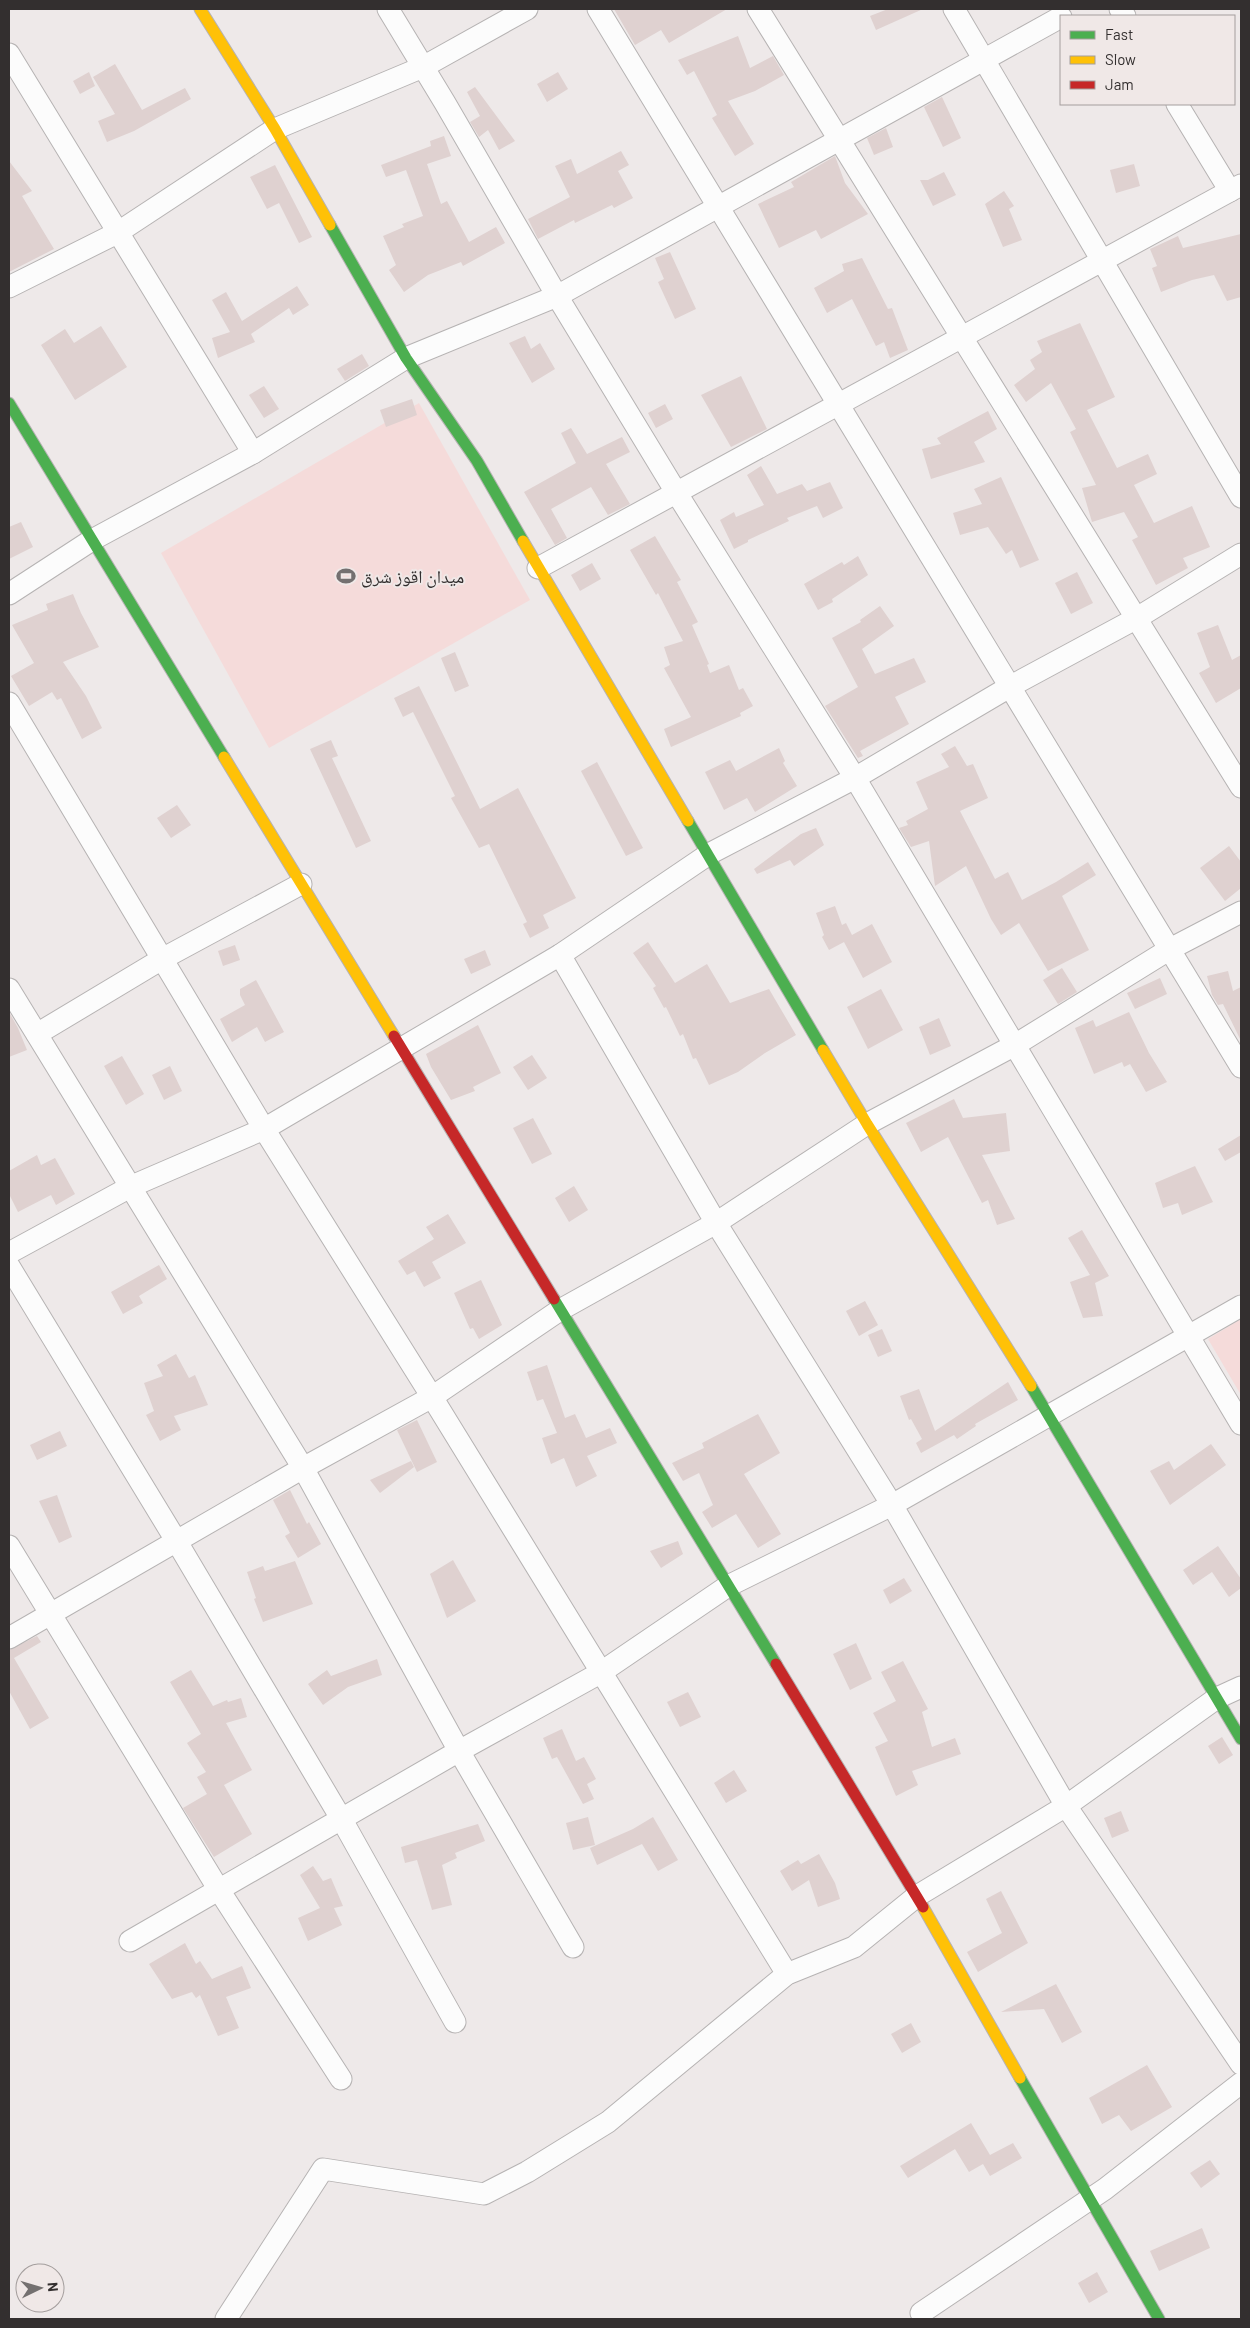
<svg xmlns="http://www.w3.org/2000/svg" width="1250" height="2328" viewBox="0 0 1250 2328" font-family="Barlow,'Noto Naskh Arabic',sans-serif">
	<style>
		.green { fill: #f5dbda }
		.building { fill: #dfd1d0 }
		.lines { fill: none; stroke-linecap: round; stroke-linejoin: round }
		.street-casing { stroke: #b6b3b3; stroke-width: 23 }
		.fast-casing { stroke: #b6b3b3; stroke-width: 13 }
		.slow-casing { stroke: #b6b3b3; stroke-width: 13 }
		.jam-casing { stroke: #b6b3b3; stroke-width: 13 }
		.street { stroke: #fcfcfc; stroke-width: 21 }
		.fast { stroke: #4caf50; stroke-width: 11 }
		.slow { stroke: #ffc107; stroke-width: 11 }
		.jam { stroke: #c62828; stroke-width: 11 }
		.labels { text-anchor: middle; dominant-baseline: central; stroke-width: 4; stroke-linejoin: round; paint-order: stroke }
		.poi-label { font-size: 18px; fill: #332f2f; stroke: #f0e8e7; text-anchor: start }
	</style>
	<rect width="100%" height="100%" fill="#eee9e9"/>
	<g class="green">
		<path d="M419,403l111,197 -261,148 -108,-195z"/>
		<path d="M1241,1319v76l-33,-56z"/>
	</g>
	<g class="building">
		<path d="M614,9h113l-58,34 -8,-13 -26,15z"/>
		<path d="M888,9h35l-47,21 -6,-14z"/>
		<path d="M738,36l12,32 23,-12 11,19 -29,16 -27,10 26,43 -19,12 -23,-38 5,-3 -23,-44 -7,4 -9,-15z"/>
		<path d="M115,64l27,46 43,-22 6,11 -57,32 -27,11 -9,-21 17,-7 -22,-37z"/>
		<path d="M89,72l6,14 -15,8 -7,-13z"/>
		<path d="M558,72l10,17 -21,13 -10,-18z"/>
		<path d="M475,87l40,54 -16,9 -11,-20 -9,7 -9,-15 10,-6 -13,-24z"/>
		<path d="M942,97l19,41 -18,9 -19,-40z"/>
		<path d="M886,128l7,19 -19,8 -7,-17z"/>
		<path d="M444,136l7,20 -24,8 14,40 6,-3 22,41 27,-15 9,16 -42,23 -2,-4 -33,13 -24,17 -15,-22 7,-5 -13,-29 21,-9 -2,-3 21,-8 -17,-46 -20,7 -5,-12 50,-19 -1,-5z"/>
		<path d="M621,151l8,14 -11,6 15,27 -19,10 -2,-3 -37,18 -1,-3 -36,19 -10,-20 42,-22 -15,-31 16,-7 6,15z"/>
		<path d="M835,156l10,27 23,31 -47,25 -5,-9 -37,18 -21,-44 36,-17 -3,-5z"/>
		<path d="M9,161l23,30 -10,5 32,53 -45,23z"/>
		<path d="M1134,164l6,22 -24,7 -6,-23z"/>
		<path d="M275,165l37,72 -13,6 -20,-40 -12,6 -17,-32z"/>
		<path d="M944,172l12,23 -23,11 -13,-26h8z"/>
		<path d="M1004,191l10,15 -5,3 13,31 -19,7 -18,-43z"/>
		<path d="M1241,234v63l-14,4 -13,-26 -22,5 -31,12 -9,-24 5,-2 -7,-17 28,-13 5,12z"/>
		<path d="M670,252l26,57 -21,10 -17,-37 6,-3 -9,-21z"/>
		<path d="M862,258l26,51 4,-1 16,42 -18,8 -6,-16 -8,4 -24,-47 -25,14 -13,-25 30,-17 -2,-7z"/>
		<path d="M297,286l12,19 -16,10 -4,-7 -38,26 4,8 -37,16 -6,-20 18,-6 -18,-32 14,-8 16,29z"/>
		<path d="M1080,323l35,74 -28,13 30,58 31,-14 9,20 -23,11 20,38 38,-17 18,41 -27,11 5,10 -32,17 -24,-45 6,-3 -14,-25 -32,10 -10,-34 14,-3 -26,-53 6,-3 -25,-46 -25,19 -12,-17 21,-16 -5,-9 12,-8 -5,-11z"/>
		<path d="M101,326l26,41 -52,33 -34,-55 24,-16 9,14z"/>
		<path d="M525,336l6,13 9,-6 15,26 -23,14 -23,-40z"/>
		<path d="M362,354l7,12 -24,15 -8,-12z"/>
		<path d="M741,376l26,53 -36,18 -30,-52z"/>
		<path d="M264,386l15,23 -15,9 -15,-23z"/>
		<path d="M412,399l5,16 -31,12 -6,-17z"/>
		<path d="M665,404l8,15 -17,9 -8,-15z"/>
		<path d="M988,411l9,18 -23,13 11,20 -54,17 -9,-30 19,-5 -4,-6z"/>
		<path d="M571,428l16,26 35,-17 8,15 -24,12 24,40 -22,11 -17,-28 -40,22 16,29 -12,7 -31,-53 52,-29 -15,-30z"/>
		<path d="M761,466l16,28 25,-10 5,7 23,-9 13,26 -20,10 -6,-12 -30,12 2,3 -41,19v2l-14,7 -14,-29 14,-8 2,5 28,-12 -17,-30z"/>
		<path d="M1001,477l38,83 -19,8 -8,-18 -6,4 -18,-27 -28,8 -7,-22 29,-9 -8,-15z"/>
		<path d="M21,522l12,25 -24,12v-32z"/>
		<path d="M655,536l26,44 -4,2 21,40 -6,3 17,39 -2,1 3,8 19,-8 10,25 4,-2 10,18 -13,7 1,3 -70,31 -7,-18 27,-12 -27,-49 6,-3 -6,-18 19,-6 -25,-48 -2,2 -26,-45z"/>
		<path d="M858,556l10,19 -36,24 1,3 -15,8 -14,-26 38,-22 2,3z"/>
		<path d="M592,563l9,16 -21,12 -9,-16z"/>
		<path d="M1077,572l16,31 -22,11 -16,-31z"/>
		<path d="M73,594l8,19 18,34 -36,15 23,34 16,32 -20,11 -21,-41 -4,2 -5,-8 -23,14 -18,-30 23,-13 -22,-38 36,-15 -2,-6z"/>
		<path d="M880,606l14,20 -32,23 13,25 39,-16 12,24 -31,15 14,27 -49,27 3,5 -5,2 -33,-52 33,-19 -26,-49 29,-16 -1,-2z"/>
		<path d="M1218,625l14,35 9,-5v33l-25,15 -17,-30 11,-6 -13,-34z"/>
		<path d="M455,652l14,34 -14,6 -14,-34z"/>
		<path d="M419,686l61,123 38,-21 58,110 -33,17 6,13 -19,10 -7,-14 4,-2 -38,-78 -10,4 -28,-50 4,-2 -42,-84 -10,5 -9,-19z"/>
		<path d="M331,740l7,16 -6,2 39,83 -15,7 -46,-99z"/>
		<path d="M955,746l12,20 6,-2 15,34 -28,13 35,68 13,-7 14,28 34,-18 32,-20 8,13 -34,21 27,54 -41,21 -29,-48 -18,12 -10,-16 -25,-53 -31,20 -6,-45 -18,6 -12,-19 9,-3 -2,-4 22,-12 -12,-27 33,-15 -8,-13z"/>
		<path d="M779,748l6,13 -2,2 14,23 -42,26 -8,-14 -23,12 -19,-38 25,-12 6,11z"/>
		<path d="M597,762l46,86 -17,8 -45,-85z"/>
		<path d="M177,805l14,20 -20,13 -14,-20z"/>
		<path d="M816,828l8,17 -30,21 -4,-6 -33,14 -3,-5 47,-35z"/>
		<path d="M1229,846l12,16v26l-16,13 -25,-33z"/>
		<path d="M835,906l7,19 4,-2 6,12 20,-11 20,38 -29,16 -19,-36 -15,8 -7,-13 2,-2 -8,-22z"/>
		<path d="M648,942l27,41 32,-19 23,39 39,-14 27,46 -31,18 -27,19 -29,13 -13,-27 -3,1 -10,-25 -3,2 -14,-29 -2,1 -11,-20 3,-2 -23,-33z"/>
		<path d="M235,945l5,15 -17,6 -5,-15z"/>
		<path d="M485,950l6,15 -20,9 -7,-15z"/>
		<path d="M1062,968l15,24 -19,12 -15,-24z"/>
		<path d="M1228,971l5,20 8,-4v54l-18,-37 -5,1 -6,-10 -5,-19z"/>
		<path d="M1160,978l7,16 -32,15 -8,-16z"/>
		<path d="M256,980l28,52 -19,10 -8,-15 -25,15 -12,-23 25,-14 -5,-10v-6z"/>
		<path d="M881,989l22,41 -35,19 -21,-42z"/>
		<path d="M9,1012l9,16 9,22 -18,7z"/>
		<path d="M1129,1012l20,41 18,29 -21,10 -16,-28 -6,3 -2,-5 -28,12 -19,-46 18,-8 3,7z"/>
		<path d="M939,1018l12,28 -21,9 -11,-28z"/>
		<path d="M478,1025l23,48 -28,14 2,4 -24,9 -20,-33 -5,-13z"/>
		<path d="M532,1055l15,23 -19,12 -15,-23z"/>
		<path d="M122,1056l22,38 -18,11 -22,-39z"/>
		<path d="M170,1066l12,25 -18,9 -12,-25z"/>
		<path d="M954,1099l9,19 43,-5 4,38 -28,4 33,64 -18,6 -9,-25 -6,3 -34,-66 -27,15 -15,-29z"/>
		<path d="M533,1118l19,36 -20,10 -19,-36z"/>
		<path d="M1241,1135v17l-16,9 -7,-12z"/>
		<path d="M37,1155l4,10 14,-7 20,36 -19,11 -5,-10 -33,17 -9,-18v-23z"/>
		<path d="M1195,1166l18,36 -31,13 -4,-12 -15,5 -8,-25z"/>
		<path d="M574,1186l14,24 -19,12 -14,-24z"/>
		<path d="M448,1214l18,29 -34,19 9,16 -17,9 -9,-16 -8,4 -9,-14 36,-22 -8,-12z"/>
		<path d="M1082,1230l27,46 -14,7 8,33 -20,2 -13,-36 20,-7 -22,-37z"/>
		<path d="M159,1265l8,14 -28,17 4,7 -20,11 -12,-22z"/>
		<path d="M481,1280l21,45 -23,14 -6,-11 -3,1 -16,-36z"/>
		<path d="M865,1301l13,24 -19,11 -13,-25z"/>
		<path d="M882,1329l10,22 -14,6 -10,-22z"/>
		<path d="M176,1354l13,24 6,-3 13,30 -34,11 7,14 -21,11 -14,-26 8,-4 -10,-28 19,-7 -6,-11z"/>
		<path d="M547,1365l18,53 10,-4 11,24 24,-10 7,15 -30,13 10,20 -21,11 -12,-29 -13,6 -9,-26 15,-5 -14,-34 -6,2 -10,-29z"/>
		<path d="M1008,1382l10,18 -43,24 1,2 -19,13 -3,-4 -33,18 -5,-10 6,-4 -11,-20 -2,1 -9,-24 19,-7 16,42z"/>
		<path d="M758,1414l22,39 -36,21 37,60 -23,14 -22,-34 -24,14 -10,-16 11,-7 -14,-32 -16,8 -11,-18 32,-15 -2,-5z"/>
		<path d="M417,1420l20,42 -20,10 -20,-42z"/>
		<path d="M60,1431l7,15 -30,14 -7,-15z"/>
		<path d="M1211,1444l15,21 -56,40 -20,-34 19,-10 5,9z"/>
		<path d="M411,1461l3,6 -34,26 -10,-13z"/>
		<path d="M290,1490l17,34 2,-2 12,22 -23,14 -13,-22 5,-3 -17,-33z"/>
		<path d="M57,1495l15,42 -13,6 -20,-42z"/>
		<path d="M678,1541l5,13 -22,14 -11,-17z"/>
		<path d="M1218,1546l23,33v9l-12,9 -17,-25 -19,13 -10,-15z"/>
		<path d="M453,1560l23,41 -29,17 -17,-44z"/>
		<path d="M295,1561l18,43 -50,18 -9,-23 2,-1 -9,-26 16,-6 2,5z"/>
		<path d="M904,1578l8,13 -22,13 -7,-14z"/>
		<path d="M37,1636l4,6 -27,16 35,60 -19,11 -21,-38v-41z"/>
		<path d="M856,1643l16,36 -22,11 -17,-36z"/>
		<path d="M377,1659l5,16 -34,12 -25,18 -15,-21 19,-14 4,6z"/>
		<path d="M903,1661l25,48 -6,3 10,35 23,-9 6,16 -49,17 6,14 -22,11 -21,-49 13,-6 -15,-28 23,-12 -15,-29z"/>
		<path d="M191,1670l22,36 14,-6 1,2 13,-4 6,19 -21,6 26,47 -28,15 28,49 -38,23 -31,-49 24,-14 -10,-17 9,-5 -19,-29 14,-9 -31,-52z"/>
		<path d="M688,1692l13,25 -21,10 -13,-25z"/>
		<path d="M562,1729l14,32 8,-4 12,22 -9,5 7,15 -11,5 -26,-47 -5,2 -9,-21z"/>
		<path d="M1222,1737l11,18 -14,9 -11,-18z"/>
		<path d="M734,1770l13,21 -21,12 -12,-20z"/>
		<path d="M1121,1811l8,20 -17,7 -8,-20z"/>
		<path d="M588,1817l7,28 -22,5 -7,-27z"/>
		<path d="M653,1817l25,43 -20,11 -16,-27 -45,21 -7,-17 43,-19z"/>
		<path d="M478,1824l7,17 -30,12 2,5 -15,7 10,40 -20,5 -15,-50 -12,3 -4,-16z"/>
		<path d="M819,1854l16,29 5,16 -22,8 -9,-27 -17,11 -12,-20 18,-11 3,4z"/>
		<path d="M313,1866l10,15 8,-3 12,28 -9,2 8,17 -34,16 -10,-23 22,-10 -20,-33z"/>
		<path d="M1001,1891l27,52 -50,29 -11,-20 35,-19 -16,-34z"/>
		<path d="M185,1943l11,21 4,-3 12,18 30,-13 9,22 -25,9 13,31 -21,8 -18,-41 -4,3 -4,-6 -20,7 -23,-35z"/>
		<path d="M1056,1984l26,48 -20,11 -18,-34 -43,3z"/>
		<path d="M911,2023l10,19 -19,11 -11,-19z"/>
		<path d="M1147,2065l25,42 -41,24 -12,-16 -17,9 -13,-26z"/>
		<path d="M971,2123l19,32 23,-12 9,15 -32,18 -7,-12 -14,8 -14,-23 -47,29 -8,-12z"/>
		<path d="M1210,2160l10,14 -19,14 -11,-15z"/>
		<path d="M1202,2228l8,20 -51,23 -9,-20z"/>
		<path d="M1097,2272l11,20 -19,11 -11,-20z"/>
	</g>
	<g class="lines">
		<g class="street-casing">
			<g id="street">
				<path d="M388,9l57,94 112,193 119,196 179,286 386,646"/>
				<path d="M598,9l643,1058"/>
				<path d="M758,9l483,778"/>
				<path d="M954,9l287,488"/>
				<path d="M1120,9l5,7"/>
				<path d="M9,54l244,399"/>
				<path d="M1177,104l53,87"/>
				<path d="M9,287l108,-54 158,-104 148,-62 104,-58"/>
				<path d="M538,568l703,-383"/>
				<path d="M9,594l83,-54 161,-87 153,-95 151,-62 504,-279"/>
				<path d="M9,703l255,426 168,268 355,577"/>
				<path d="M560,955l156,268 176,282 174,301 175,258"/>
				<path d="M9,989l294,479 156,283 114,196"/>
				<path d="M37,1034l125,-75 139,-75"/>
				<path d="M9,1253l123,-67 132,-57 296,-174 149,-101 146,-76 156,-92 126,-68 104,-64"/>
				<path d="M9,1266l168,276 165,278 113,202"/>
				<path d="M9,1546l210,344 122,189"/>
				<path d="M9,1638l294,-170 129,-71 128,-87 156,-87 151,-99 148,-79 155,-96 71,-37"/>
				<path d="M130,1941l329,-190 141,-78 128,-87 164,-81 349,-199"/>
				<path d="M921,2313l184,-124 136,-106"/>
				<path d="M226,2319l97,-150 161,25 43,-22 81,-50 179,-148 67,-27 63,-51 149,-90 151,-108 24,-11"/>
			</g>
		</g>
		<g class="fast-casing">
			<g id="fast">
				<path d="M330,225l76,133 71,103 46,80"/>
				<path d="M9,403l215,354"/>
				<path d="M688,821l135,229"/>
				<path d="M554,1299l222,365"/>
				<path d="M1031,1386l210,353"/>
				<path d="M1020,2078l139,241"/>
			</g>
		</g>
		<g class="slow-casing">
			<g id="slow">
				<path d="M200,9l75,120 55,96"/>
				<path d="M523,541l165,280"/>
				<path d="M224,757l170,279"/>
				<path d="M823,1050l44,74 164,262"/>
				<path d="M923,1907l97,171"/>
			</g>
		</g>
		<g class="jam-casing">
			<g id="jam">
				<path d="M394,1036l160,263"/>
				<path d="M776,1664l147,243"/>
			</g>
		</g>
		<use href="#street" class="street"/>
		<use href="#fast" class="fast"/>
		<use href="#slow" class="slow"/>
		<use href="#jam" class="jam"/>
	</g>
	<defs>
		<g id="stadium-bare" transform="scale(1.5)"><path d="M0-5a6.5 5 0 1 0 0 10a6.5 5 0 1 0 0-10ZM-3.5-1.8h7v3.6h-7Z" fill="#747070" stroke="#f0e8e7" stroke-width="2.5" paint-order="stroke"/></g>
	</defs>
	<g fill-rule="evenodd">
		<use href="#stadium-bare" x="346" y="576"/>
	</g>
	<g class="labels">
		<g class="poi-label">
			<text x="361" y="576">ميدان اقوز شرق</text>
		</g>
	</g>
	<rect width="1250" height="2328" fill="none" stroke="#332f2f" stroke-width="20"/>
	<rect x="1060" y="15" width="175" height="90" fill="#f0e8e7" stroke="#a49e9d"/>
	<rect x="1070" y="31" width="25" height="8" fill="#4caf50" stroke="#a49e9d"/>
	<text x="1105" y="40" font-size="15" fill="#332f2f">Fast</text>
	<rect x="1070" y="56" width="25" height="8" fill="#ffc107" stroke="#a49e9d"/>
	<text x="1105" y="65" font-size="15" fill="#332f2f">Slow</text>
	<rect x="1070" y="81" width="25" height="8" fill="#c62828" stroke="#a49e9d"/>
	<text x="1105" y="90" font-size="15" fill="#332f2f">Jam</text>
	<g transform="translate(40 2288) rotate(85)"><circle r="24" fill="#f0e8e7" stroke="#a49e9d"/>
	<path d="M0-4L9 19L0 12L-9 19Z" fill="#747070"/>
	<text y="-8" font-size="14" font-weight="bold" text-anchor="middle" fill="#332f2f">N</text>
	</g>
</svg>
